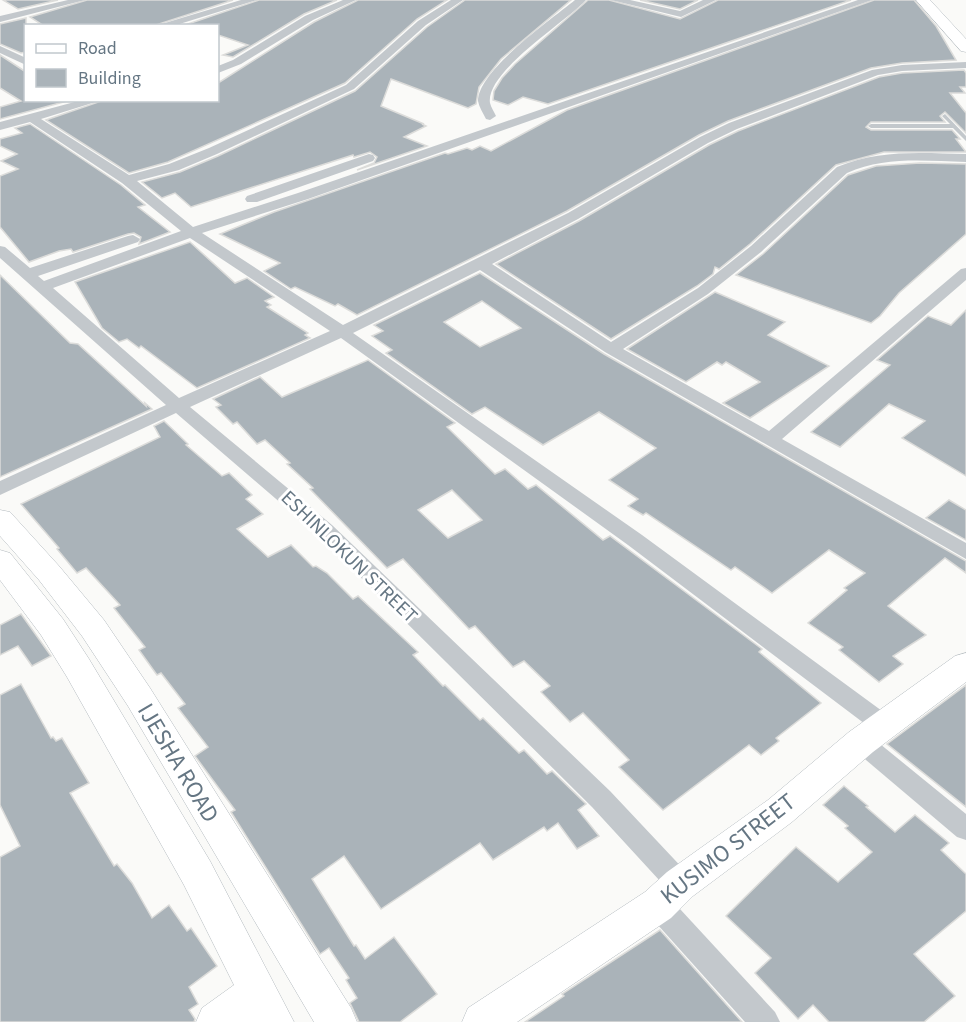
<svg xmlns="http://www.w3.org/2000/svg" width="966" height="1022" viewBox="0 0 966 1022" font-family="'Source Sans 3',sans-serif">
	<style>
		.building { fill: #aab3b9; stroke: #dcdcda; stroke-width: 1.5; fill-rule: evenodd }
		.lines { fill: none; stroke-linecap: round; stroke-linejoin: round }
		.secondary-casing { stroke: #b3babf; stroke-width: 1 }
		.lane { fill: #c3c8cc; fill-rule: evenodd }
		.street { fill: #c3c8cc; fill-rule: evenodd }
		.secondary { fill: #fff; fill-rule: evenodd }
		.labels { text-anchor: middle; dominant-baseline: central; stroke-width: 6; stroke-linejoin: round; paint-order: stroke }
		.street-label { font-size: 20px; fill: #657683; stroke: #fff }
		.near-street-label { font-size: 24px; fill: #657683; stroke: #fff }
	</style>
	<rect width="100%" height="100%" fill="#fafaf8"/>
	<g class="building">
		<path d="M3,0h55l-40,9z"/>
		<path d="M87,0h146l-80,26h-109l-14,-9z"/>
		<path d="M259,0h78l-33,14 -71,43 -10,-2 25,-10 -30,-10v-9h-36z"/>
		<path d="M358,0h89l-30,19 -72,64 -177,79 -39,11 -83,-53 58,-20h114v-17l96,-61z"/>
		<path d="M465,0h106l-70,59 -22,28 -3,17 -8,4 -77,-29 -10,27 43,18h-2l4,2 -22,11 23,9 -70,24 17,-7 3,-6 -7,-5 -16,5 -1,-2 -162,52 -16,-14 -13,5 -20,-16 38,-10 38,-16 137,-65 72,-64z"/>
		<path d="M588,0h21l71,19 38,-19h133l-303,104 -25,-7 -15,8 -15,-5 1,-9 8,-13 13,-14z"/>
		<path d="M640,0h58l-18,9z"/>
		<path d="M874,0h40l22,26 20,34 -54,3 -31,5 -143,53 -29,14 -132,76 -210,104 -19,-11 -3,2 -40,-19 -4,2 -27,-18 16,-8 -60,-29 54,-22 171,-59 3,1 19,-6 5,2 8,-4 11,5 76,-41z"/>
		<path d="M26,18v34l-5,1 -21,-9v-20z"/>
		<path d="M0,55l26,17v28h45l-71,19v-12l21,-6 -21,-13z"/>
		<path d="M964,70l2,3v14h-6l5,6h-15l16,20v20l-21,-21 -5,4 5,6h-74l-5,5 5,3h81l8,9h-4l10,13h-82l-48,13 -86,79 -31,25 -4,-2 -2,7 -16,12 -86,53 -115,-75 83,-43 130,-76 29,-14 141,-54 23,-4z"/>
		<path d="M30,124l91,61 24,20 -7,2 32,25 -31,12 2,-7 -7,-4 -6,1 -55,18 -2,-3 -12,2 -30,11 -29,-35v-51l18,-7 -17,-8 16,-7 -17,-8v-7l22,-6 -7,-5z"/>
		<path d="M920,163l46,1v70l-67,59 -19,23 -9,7 -135,-48 27,-21 85,-79 28,-9z"/>
		<path d="M190,242l45,41 12,-5 27,19 -9,4 6,4 -4,2 41,26 -3,2 5,3 -113,50 -56,-42 -2,2 -12,-9 -8,3 -17,-14 -27,-46z"/>
		<path d="M480,273l124,81 362,207v12l-21,-15 -57,48 38,29 -33,21 10,8 -24,18 -40,-32 4,-3 -35,-24 39,-33 -3,-2 21,-15 -36,-23 -57,43 -37,-26 -4,3 -85,-57 -3,2 -15,-9 10,-7 -29,-19 47,-32 -57,-36 -56,33 -58,-38 -13,7 -86,-61 6,-3 -20,-14 11,-5 -9,-6zM482,301l39,27 -41,19 -36,-25z"/>
		<path d="M0,275l70,68 8,1 68,62 -1,-3 7,6 -152,68z"/>
		<path d="M715,292l70,30 -17,13 61,31 -79,52 -27,-15 37,-21 -34,-20 -4,3 -5,-3 -31,20 -59,-33z"/>
		<path d="M966,310v166l-64,-38 23,-17 -36,-17 -49,43 -29,-15 79,-67 -13,-5 51,-44 23,9z"/>
		<path d="M368,360l87,63 -8,4 48,47 10,-5 23,20 8,-4 67,55 7,-4 152,113 -3,3 62,51 -45,35 3,3 -18,14 -12,-10 -86,65 -44,-43 10,-7 -46,-47 -13,9 -29,-30 9,-6 -26,-25 -11,6 -38,-41 -6,3 -66,-70 -16,9 -77,-79 3,-1 -26,-24 3,-1 -25,-23 -8,4 -20,-22 -4,2 -17,-17 5,-2 -8,-6 47,-22 22,20zM452,490l30,30 -34,18 -30,-28z"/>
		<path d="M164,421l24,23 -2,1 36,31 7,-3 23,22 -6,4 17,15 -26,15 31,28 23,-12 22,22 3,-1 11,7 26,26 5,-3 60,56 -5,3 30,31 2,-1 35,35 3,-2 36,35 5,-3 23,24 5,-3 34,33 -8,6 21,26 -22,13 -19,-26 -11,8 -3,-4 -51,33 -13,-17 -99,66 -37,-53 -32,23 42,67 2,-1 9,14 29,-22 43,57 -37,28h-41l-9,-19 7,-5 -11,-18 3,-2 -20,-30 -9,6 -89,-142 4,-2 -40,-54 13,-9 -30,-39 7,-4 -24,-31 -4,2 -18,-25 6,-3 -31,-39 6,-3 -34,-37 -9,5 -20,-24 2,-1 -38,-44 139,-67 -6,-11z"/>
		<path d="M949,500l17,10v30l-40,-22z"/>
		<path d="M21,614l30,42 -19,10 -14,-20 -18,9v-30z"/>
		<path d="M21,684l30,54 2,-1 3,4 6,-3 27,45 -19,10 44,73 3,-2 15,19 20,35 17,-13 18,26 4,-3 26,38 -28,21 9,17 -9,6 6,9 -1,3h-194v-165l20,-11 -20,-41v-110z"/>
		<path d="M966,685v122l-79,-63z"/>
		<path d="M844,786l24,20 -2,1 29,25 20,-17 34,28 -8,7 25,24v37l-52,43 41,42 -31,26h-95l-16,-17 -15,14 -43,-46 16,-15 -45,-42 70,-69 42,35 34,-30 -27,-24 3,-2 -25,-21z"/>
		<path d="M660,930l82,92h-217l39,-26 -2,-2z"/>
	</g>
	<g class="lines">
		<g class="secondary-casing">
			<g id="secondary">
				<path d="M916,0h14l36,39v13l-5,-1z"/>
				<path d="M0,510l10,2 49,54 45,54 46,68 201,320 6,14h-43l-186,-316 -46,-70 -43,-56 -39,-44z"/>
				<path d="M0,550l10,3 53,66 26,40 121,202 84,161h-98l6,-14 32,-23 -50,-100 -117,-208 -26,-42 -41,-55z"/>
				<path d="M966,653v29l-93,70 -81,70 -99,74 -22,22 -154,104h-55l6,-14 177,-116 22,-20 101,-72 81,-68 106,-76z"/>
			</g>
		</g>
		<path class="lane" d="M945,114l21,22v5l-13,-13h-82l-3,-2 3,-2h79l-8,-8z"/>
		<g class="street">
			<path d="M68,0h17l-85,22v-6z"/>
			<path d="M241,0h16l-84,26h-18z"/>
			<path d="M343,0h13l-43,20 -72,44 -23,9v-7l15,-6 72,-44z"/>
			<path d="M451,0h12l-37,25 -72,64 -137,65 -38,16 -42,11 56,46 105,-34 560,-193h14l-564,199 -106,34 141,92 225,-112 132,-76 29,-14 143,-53 30,-5 64,-3v6l-64,3 -24,4 -141,54 -29,14 -130,76 -86,45 119,78 87,-54 53,-42 86,-79c42,-18 85,-14 129,-13v8c-41,-1 -81,-6 -119,11l-86,79 -53,42 -85,55 146,82 192,-162 5,-1v12l-184,159 184,104v16l-361,-207 -125,-82 -127,63 289,202 251,184 4,7 -4,7 -8,3 -8,-3 -249,-188 -287,-207 -151,69 142,118 278,266 79,84 4,9 -4,9 -9,3 -9,-3 -79,-86 -274,-272 -142,-122 -176,82v-14l166,-76 -166,-147v-12l5,1 25,21 98,-32 5,-1 7,4 -2,3 -100,34 6,5 137,-50 -59,-48 -92,-61 -30,8v-8l82,-22h20l-61,19 88,56 40,-11 40,-16 137,-63 72,-64zM190,238l140,93 -151,67 -126,-110z"/>
			<path d="M575,0h11c-20,22 -101,72 -96,103 1,4 4,9 6,13l-6,4 -4,-1c-3,-6 -7,-12 -8,-18 0,-31 74,-82 97,-101z"/>
			<path d="M611,0h19l50,11 23,-11h13l-35,17z"/>
			<path d="M0,46l26,12v7l-26,-12z"/>
			<path d="M369,154l4,1 2,3 -2,3 -116,41h-10l-2,-3 2,-3z"/>
			<path d="M861,732l8,3 97,79v26l-9,-3 -104,-88 -4,-7 4,-7z"/>
			<path d="M658,892l10,4 107,116 5,10h-35l-97,-108 -4,-9 4,-9z"/>
		</g>
		<use href="#secondary" class="secondary"/>
	</g>
	<g class="labels">
		<g class="street-label">
			<text transform="translate(349 557) rotate(44)">ESHINLOKUN STREET</text>
		</g>
		<g class="near-street-label">
			<text transform="translate(178 763) rotate(59)">IJESHA ROAD</text>
			<text transform="translate(728 849) rotate(-38)">KUSIMO STREET</text>
		</g>
	</g>
	<rect x="24" y="24" width="195" height="78" fill="#ffffff" stroke="#c1c8cd" stroke-width="1.5"/>
	<rect x="36" y="44" width="30" height="9" fill="#ffffff" stroke="#c1c8cd" stroke-width="1.5"/>
	<text x="78" y="54" font-size="18" fill="#657683">Road</text>
	<rect x="36" y="69" width="30" height="18" fill="#aab3b9" stroke="#c1c8cd" stroke-width="1.5"/>
	<text x="78" y="84" font-size="18" fill="#657683">Building</text>
</svg>
